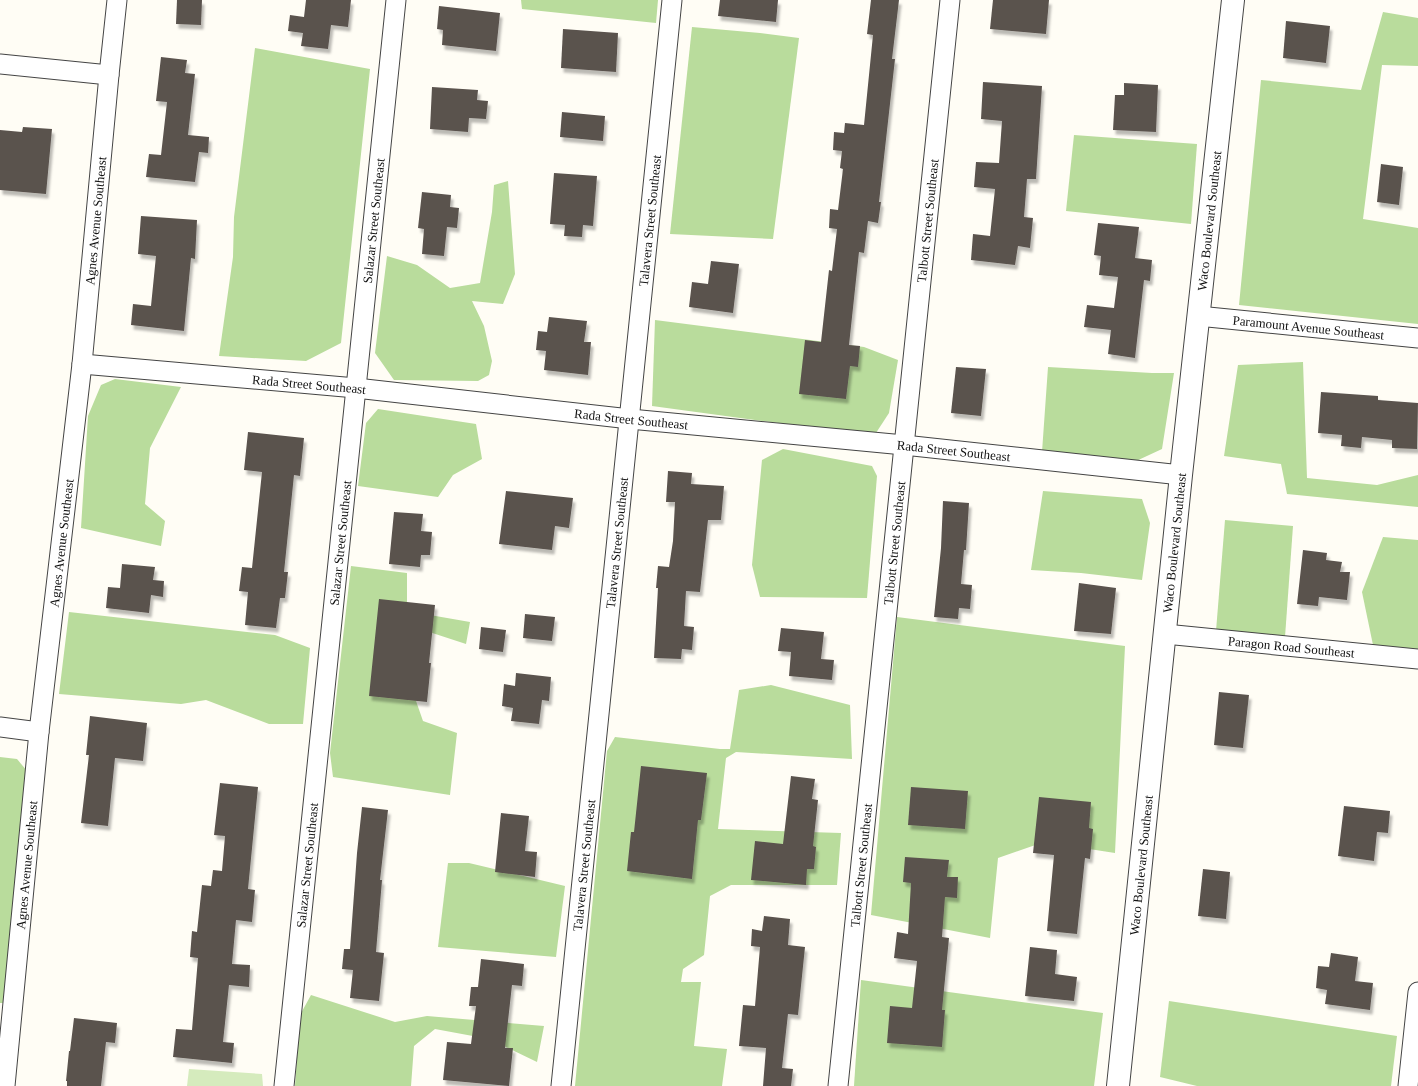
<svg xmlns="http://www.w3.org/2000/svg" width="1418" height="1086" viewBox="0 0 1418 1086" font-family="'Times New Roman',serif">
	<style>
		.green { fill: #d5ebbd }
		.forest { fill: #b9dc9c }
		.building { fill: #5a524d; filter: url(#shadow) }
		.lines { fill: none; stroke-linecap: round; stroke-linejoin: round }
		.minor-casing { stroke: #444; stroke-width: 21 }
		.tertiary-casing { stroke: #444; stroke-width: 24 }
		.minor { stroke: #fff; stroke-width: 19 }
		.tertiary { stroke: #fff; stroke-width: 22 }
		.labels { text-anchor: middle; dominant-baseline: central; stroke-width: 4; stroke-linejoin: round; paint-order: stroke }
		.street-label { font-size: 13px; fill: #111; stroke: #fff }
	</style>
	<defs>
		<filter id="shadow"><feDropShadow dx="2.5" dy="4.5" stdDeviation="1" flood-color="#0004"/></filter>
	</defs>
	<rect width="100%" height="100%" fill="#fffdf5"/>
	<path class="green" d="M189,1069l73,5 1,12h-76z"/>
	<g class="forest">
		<path d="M521,0h137l-2,23 -134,-14z"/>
		<path d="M1383,12l35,6v48l-36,-1 -19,154 55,9v96l-179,-19 22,-225 100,10z"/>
		<path d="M692,27l68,6 39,5 -26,201 -103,-5z"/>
		<path d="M255,48l115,21 -29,274 -35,18 -87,-5 14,-99 1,-40z"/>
		<path d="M1074,135l123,9 -6,80 -125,-13z"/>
		<path d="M508,181l7,93 -12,30 -31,-3 12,25 8,35 -3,14 -11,6 -84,-1 -19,-27 12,-97 30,9 33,23 30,-5 12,-71 2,-27z"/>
		<path d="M655,320l209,27 34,13 -9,53 -15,23 -222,-30z"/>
		<path d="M1303,362l4,116 70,7 41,-10v32l-131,-13 -6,-30 -57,-8 14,-91z"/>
		<path d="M1048,367l104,6h22l-12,76 -28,13 -92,-10z"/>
		<path d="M115,379l66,8 -31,61 -5,56 20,17 -4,25 -80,-18 7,-112 13,-31z"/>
		<path d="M378,409l98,15 6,35 -29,16 -15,22 -80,-11 8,-63z"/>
		<path d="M783,449l89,17 5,10 -10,122 -107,-1 -8,-32 10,-105z"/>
		<path d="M1043,491l99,8 8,24 -8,57 -61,-7 -50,-3z"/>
		<path d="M1225,520l68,6 -8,111 -69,-6z"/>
		<path d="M1383,537l35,3v109l-45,-4 -11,-53z"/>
		<path d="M351,566l56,7v38l63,11 -4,22 -52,-17 -13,31 22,63 34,12 -7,62 -117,-18 -3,-24z"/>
		<path d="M69,612l206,23 35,13 -7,76h-34l-63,-24 -25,4 -122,-10z"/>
		<path d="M897,617l228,29 -10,207 -71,-11 -46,16 -8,80 -119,-23z"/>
		<path d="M771,685l79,20 2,54 -116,-7 -10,6 -8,71 123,4 -4,52h-106l-21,11 -6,59 -21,14 -2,13h20l-7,64 33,3 -5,37h-147l32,-335 8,-14 105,12h10l9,-59z"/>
		<path d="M0,757l17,2 10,12 -22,232h-5z"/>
		<path d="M448,863h21l96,23 -9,71 -118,-10z"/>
		<path d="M861,980l242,33 -9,73h-240z"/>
		<path d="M311,995l84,27 32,-6 117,10 -7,36 -48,-23 -54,-10 -21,17 -3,40h-116l5,-71z"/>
		<path d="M1169,1001l228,35 -6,50h-194l-37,-9z"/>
	</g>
	<g class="building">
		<path d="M177,0h25l-1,25 -25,-1z"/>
		<path d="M306,0h45l-3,27 -17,-2 -3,24 -27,-3 2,-13 -15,-2 2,-16 14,2z"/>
		<path d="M720,0h58l-2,22 -58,-6z"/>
		<path d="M871,0h28l-7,59h3l-16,143h2l-3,21 -10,-2 -4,32 -5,-1 -10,93 11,1 -2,21 -8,-1 -4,33 -47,-5 6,-54 16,2 8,-72 3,1 5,-42 -8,-1 1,-19 8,1 5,-41 -3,-1 2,-17 -9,-1 1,-18 10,1 1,-10 19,2 9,-90 -6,-1z"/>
		<path d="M993,0h56l-3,34 -56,-5z"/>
		<path d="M439,6l61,7 -4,38 -54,-6 1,-15 -6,-1z"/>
		<path d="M1286,21l44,5 -4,37 -43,-5z"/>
		<path d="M563,29l55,4 -2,39 -55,-4z"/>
		<path d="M161,57l26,3 -2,13 10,1 -7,61 21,2 -1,16 -9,-1 -4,30 -49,-5 3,-23 12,1 6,-53 -11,-1z"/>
		<path d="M983,82l59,4 -6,93h-9l-3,38 9,1 -3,30 -12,-2 -3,19 -44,-5 2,-26 17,2 5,-47 -21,-2 2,-25 23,1 3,-42 -21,-2z"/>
		<path d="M1124,83l34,2 -2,47 -43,-2 2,-35h9z"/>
		<path d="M432,87l46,3 -1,10 11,1 -2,18 -17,-1 -1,14 -38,-3z"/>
		<path d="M562,112l43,4 -2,25 -43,-4z"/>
		<path d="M23,127l29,2 -6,65 -46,-4v-60l22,2z"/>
		<path d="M1381,164l22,3 -4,38 -22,-3z"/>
		<path d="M554,173l43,3 -4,50 -10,-1 -1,12 -18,-1 1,-11 -15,-1z"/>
		<path d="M422,192l29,3 -1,12 9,1 -2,20 -10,-1 -3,29 -22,-2 2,-25 -6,-1z"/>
		<path d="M141,216l56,4 -2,39 -4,-1 -7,73 -53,-6 2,-21 18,2 5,-50 -18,-2z"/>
		<path d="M1098,223l41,4 -4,31 17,2 -2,21 -6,-1 -9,78 -27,-4 3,-24 -27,-3 3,-22 27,3 4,-31 -19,-2 2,-19 -7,-1z"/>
		<path d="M711,261l28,3 -6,49 -44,-6 3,-25 16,2z"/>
		<path d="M549,317l38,4 -3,21h7l-3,33 -44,-5 2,-19 -10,-1 2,-19 9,1z"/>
		<path d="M956,367l30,2 -5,47 -30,-3z"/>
		<path d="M1321,392l57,4v4l40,3 -1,46 -25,-1v-8l-30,-3 -1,11 -20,-2 1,-11 -24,-2z"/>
		<path d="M248,432l56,6 -4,38 -6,-1 -10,97h4l-3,26h-5l-4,30 -31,-3 3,-33 -9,-1 3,-24 10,1 10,-96 -18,-2z"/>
		<path d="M668,471l24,2 -1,11 33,2 -3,34h-13l-8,72 -14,-1 -2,35 10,1 -2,23 -10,-1 -1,10 -27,-1 4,-70h-2l2,-22 11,1 4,-26 2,-39h-9z"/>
		<path d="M506,491l67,7 -4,30 -14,-2 -3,24 -53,-6z"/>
		<path d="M943,501l26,2 -3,47h-2l-3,34 11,1 -2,24 -11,-1 -1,11 -24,-2 7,-69z"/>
		<path d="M394,512l29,2 -2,17 11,1 -2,23h-9l-1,12 -31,-3z"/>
		<path d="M1303,550l24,3 -1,7 16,2 -2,10h10l-3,28 -28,-3 -1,9 -21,-2z"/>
		<path d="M122,564l33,3 -2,13 11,1 -1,16 -12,-2 -2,18 -43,-5 2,-21 12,1z"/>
		<path d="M1079,583l37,5 -5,46 -37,-3z"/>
		<path d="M379,599l56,6 -6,58h2l-4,39 -58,-6z"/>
		<path d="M525,614l30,3 -3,24 -29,-3z"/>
		<path d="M481,627l25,3 -3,22 -24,-3z"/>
		<path d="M781,628l43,4 -3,27 13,1 -2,20 -43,-4 2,-24 -13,-1z"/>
		<path d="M516,673l35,4 -2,24 -7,-1 -3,24 -28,-3 2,-13 -11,-2 2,-22 11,2z"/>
		<path d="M1219,692l30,3 -6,53 -29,-3z"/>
		<path d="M90,716l57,7 -4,38 -28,-3 -7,68 -27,-3 8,-68h-3z"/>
		<path d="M641,766l66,7 -6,47h-3l-6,59 -65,-8 4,-39h3z"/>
		<path d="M791,776l24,3 -3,20 6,1 -5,46 3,1 -2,22h-7l-1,16 -55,-5 4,-39 28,3z"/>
		<path d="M220,783l38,4 -10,102 7,1 -3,32 -16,-2 -4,44 18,1 -1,22 -20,-2 -6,57 11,1 -2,20 -59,-6 3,-28 16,1 6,-72 -8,-1 2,-26 5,1 5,-47 9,1 2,-16 9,1 3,-35 -11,-1z"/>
		<path d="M911,787l57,4 -3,38 -57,-4z"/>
		<path d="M1039,797l52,5 -2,26 4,1 -3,30 -5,-1 -8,76 -30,-3 7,-76 -21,-2z"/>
		<path d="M1344,806l46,5 -2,22 -11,-1 -3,29 -36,-5z"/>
		<path d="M362,807l26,3 -8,70h2l-6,72 8,1 -5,48 -29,-3 3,-28 -11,-1 2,-20h6l7,-96z"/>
		<path d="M501,813l28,3 -4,35 12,1 -2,25 -40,-5z"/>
		<path d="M905,857l44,3 -2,17h11l-1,21 -12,-1 -3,40 7,1 -7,72h3l-3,37 -55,-4 3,-37 22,2 5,-47 -23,-3 3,-26 11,2 3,-51 -8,-1z"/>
		<path d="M1203,869l27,3 -4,47 -28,-3z"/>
		<path d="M764,916l26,3 -2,26 17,2 -7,68 -10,-1 -6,54 11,1 -2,17h-28l3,-38 -27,-2 4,-41 12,1 5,-59 -9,-1 1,-17 10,2z"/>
		<path d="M1030,947l27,3 -2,24 22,3 -3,24 -49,-5z"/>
		<path d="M1331,953l27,4 -3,24 18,2 -3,27 -45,-6 2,-14 -11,-2 2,-22 11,1z"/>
		<path d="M481,959l43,5 -2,22 -10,-1 -7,63h8l-4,38 -66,-6 4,-38 24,2 5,-38h-7l2,-19h7z"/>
		<path d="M74,1018l43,5 -2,20 -9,-1 -5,44h-34v-5h-1l3,-30h1z"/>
	</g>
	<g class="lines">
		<g class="minor-casing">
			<g id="minor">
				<path d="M0,64l109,11"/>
				<path id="s1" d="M1198,316l220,22"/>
				<path id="s2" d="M82,364l274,24 274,31 274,26 277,30"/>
				<path id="s3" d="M1165,634l253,25"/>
				<path d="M0,727l39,5"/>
				<path id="s4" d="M5,1086l34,-354 43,-368 27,-289 8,-75"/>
				<path id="s5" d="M284,1086l112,-1086"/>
				<path id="s6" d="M561,1086l111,-1086"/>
				<path id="s7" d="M838,1086l112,-1086"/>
				<path d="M1408,1086l10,-94"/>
			</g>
		</g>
		<g class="tertiary-casing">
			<g id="tertiary">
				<path id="s8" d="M1118,1086l63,-611 52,-475"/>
			</g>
		</g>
		<use href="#minor" class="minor"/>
		<use href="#tertiary" class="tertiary"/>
	</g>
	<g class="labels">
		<g class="street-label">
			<text stroke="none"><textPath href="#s4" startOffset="870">Agnes Avenue Southeast</textPath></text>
			<text stroke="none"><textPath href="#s5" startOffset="870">Salazar Street Southeast</textPath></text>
			<text stroke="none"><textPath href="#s6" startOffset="870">Talavera Street Southeast</textPath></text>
			<text stroke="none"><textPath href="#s7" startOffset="870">Talbott Street Southeast</textPath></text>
			<text stroke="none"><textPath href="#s8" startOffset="870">Waco Boulevard Southeast</textPath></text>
			<text stroke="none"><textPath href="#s1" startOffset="111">Paramount Avenue Southeast</textPath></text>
			<text stroke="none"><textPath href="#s2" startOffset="228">Rada Street Southeast</textPath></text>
			<text stroke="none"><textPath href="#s2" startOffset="552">Rada Street Southeast</textPath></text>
			<text stroke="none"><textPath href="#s2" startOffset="876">Rada Street Southeast</textPath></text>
			<text stroke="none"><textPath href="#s4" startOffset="546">Agnes Avenue Southeast</textPath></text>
			<text stroke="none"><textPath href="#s5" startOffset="546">Salazar Street Southeast</textPath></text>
			<text stroke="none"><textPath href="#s6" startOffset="546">Talavera Street Southeast</textPath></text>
			<text stroke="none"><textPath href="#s7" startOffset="546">Talbott Street Southeast</textPath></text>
			<text stroke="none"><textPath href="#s8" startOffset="546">Waco Boulevard Southeast</textPath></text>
			<text stroke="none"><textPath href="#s3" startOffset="127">Paragon Road Southeast</textPath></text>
			<text stroke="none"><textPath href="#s4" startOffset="222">Agnes Avenue Southeast</textPath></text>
			<text stroke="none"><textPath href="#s5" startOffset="222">Salazar Street Southeast</textPath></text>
			<text stroke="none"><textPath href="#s6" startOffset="222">Talavera Street Southeast</textPath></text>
			<text stroke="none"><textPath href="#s7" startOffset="222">Talbott Street Southeast</textPath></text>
			<text stroke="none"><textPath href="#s8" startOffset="222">Waco Boulevard Southeast</textPath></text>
		</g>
	</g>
</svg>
